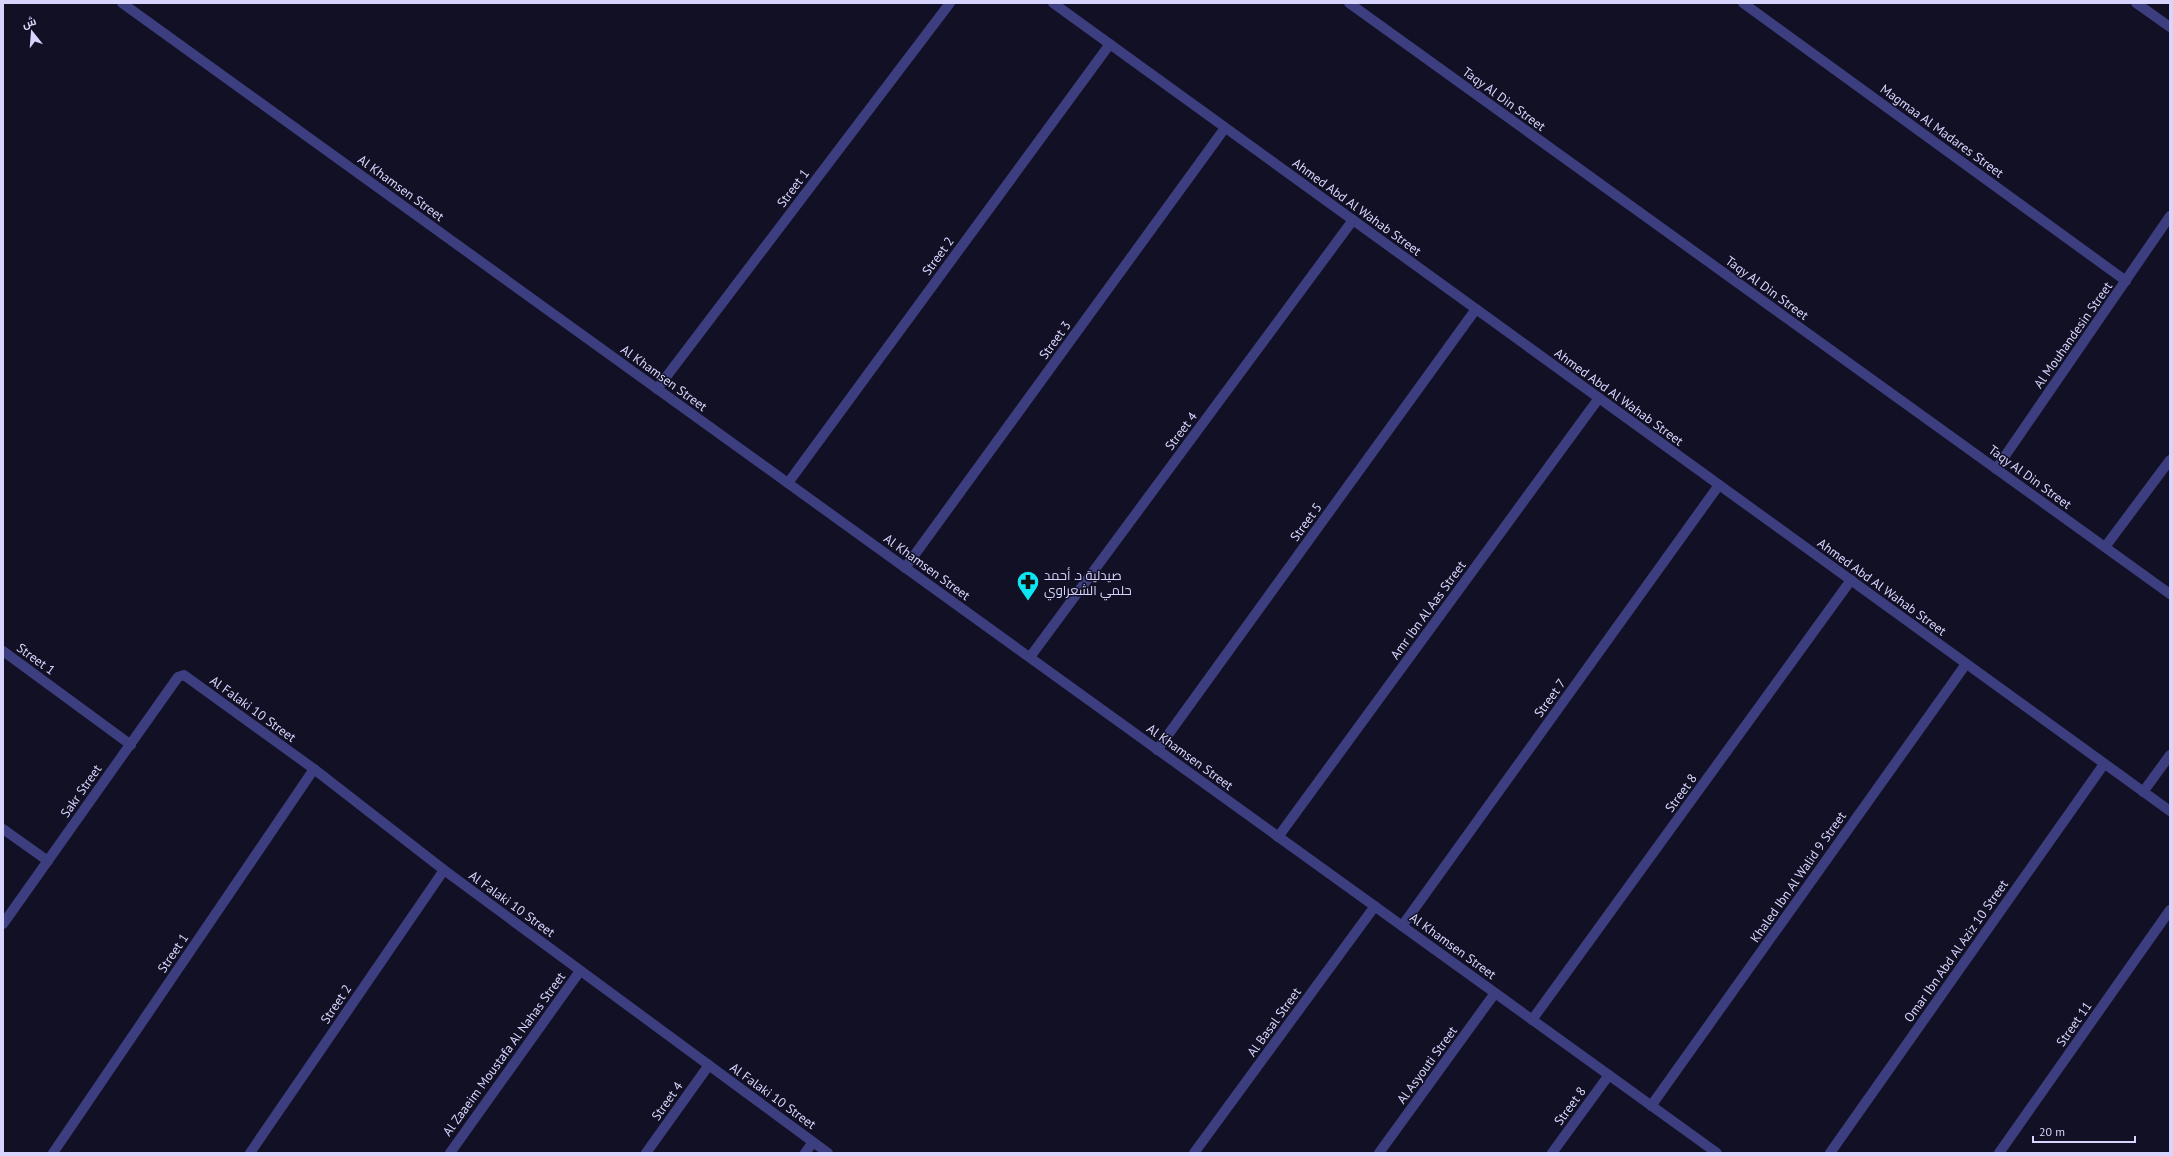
<svg xmlns="http://www.w3.org/2000/svg" width="2173" height="1156" viewBox="0 0 2173 1156" font-family="'PT Sans',Cairo,sans-serif">
	<style>
		.lines { fill: none; stroke-linecap: round; stroke-linejoin: round }
		.street { stroke: #3d3e80; stroke-width: 10 }
		.labels { text-anchor: middle; dominant-baseline: central; stroke-width: 3; stroke-linejoin: round; paint-order: stroke }
		.street-label { font-size: 13px; fill: #d7d5fd; stroke: #121024 }
		.poi-label { font-size: 13px; fill: #d7d5fd; stroke: #121024; text-anchor: start }
	</style>
	<rect width="100%" height="100%" fill="#121024"/>
	<g class="lines">
		<g class="street">
			<path d="M122,3l1595,1150"/>
			<path d="M1053,3l1117,808"/>
			<path d="M1349,3l821,591"/>
			<path d="M1743,3l383,278"/>
			<path d="M2136,3l34,24"/>
			<path d="M657,389l293,-386"/>
			<path d="M1996,469l174,-253"/>
			<path d="M788,483l322,-439"/>
			<path d="M2105,547l65,-87"/>
			<path d="M905,568l320,-440"/>
			<path d="M3,651l128,94"/>
			<path d="M1030,657l323,-437"/>
			<path d="M1157,750l319,-441"/>
			<path d="M2143,792l27,-37"/>
			<path d="M3,829l45,32"/>
			<path d="M1278,837l321,-439"/>
			<path d="M3,924l175,-247 6,-2 130,94 130,101 384,283"/>
			<path d="M1402,926l317,-441"/>
			<path d="M1532,1020l319,-440"/>
			<path d="M1651,1106l315,-442"/>
			<path d="M53,1153l261,-384"/>
			<path d="M250,1153l194,-283"/>
			<path d="M450,1153l130,-182"/>
			<path d="M646,1153l63,-88"/>
			<path d="M805,1153l8,-11"/>
			<path d="M1194,1153l181,-247"/>
			<path d="M1379,1153l116,-160"/>
			<path d="M1552,1153l57,-78"/>
			<path d="M1830,1153l274,-389"/>
			<path d="M1999,1153l171,-243"/>
		</g>
	</g>
	<defs>
		<g id="pharmacy-pin" transform="scale(1.15)"><path d="M0 17L-7.5 6A9.5 9.5 0 1 1 7.5 6Z" fill="#0de6f1" stroke="#121024"/><path d="M-2-6h4v4h4v4h-4v4h-4v-4h-4v-4h4Z" fill="#111"/></g>
	</defs>
	<g fill-rule="evenodd">
		<use href="#pharmacy-pin" x="1028" y="582"/>
	</g>
	<g class="labels">
		<g class="street-label">
			<text transform="translate(1504 99) rotate(36)">Taqy Al Din Street</text>
			<text transform="translate(1942 131) rotate(36)">Magmaa Al Madares Street</text>
			<text transform="translate(401 188) rotate(36)">Al Khamsen Street</text>
			<text transform="translate(793 188) rotate(-53)">Street 1</text>
			<text transform="translate(1357 207) rotate(36)">Ahmed Abd Al Wahab Street</text>
			<text transform="translate(938 256) rotate(-54)">Street 2</text>
			<text transform="translate(1767 288) rotate(36)">Taqy Al Din Street</text>
			<text transform="translate(2073 335) rotate(-55)">Al Mouhandesin Street</text>
			<text transform="translate(1055 340) rotate(-54)">Street 3</text>
			<text transform="translate(664 378) rotate(36)">Al Khamsen Street</text>
			<text transform="translate(1619 397) rotate(36)">Ahmed Abd Al Wahab Street</text>
			<text transform="translate(1181 431) rotate(-53)">Street 4</text>
			<text transform="translate(2030 477) rotate(36)">Taqy Al Din Street</text>
			<text transform="translate(1306 522) rotate(-54)">Street 5</text>
			<text transform="translate(927 567) rotate(36)">Al Khamsen Street</text>
			<text transform="translate(1882 587) rotate(36)">Ahmed Abd Al Wahab Street</text>
			<text transform="translate(1428 610) rotate(-54)">Amr Ibn Al Aas Street</text>
			<text transform="translate(36 659) rotate(36)">Street 1</text>
			<text transform="translate(1550 698) rotate(-54)">Street 7</text>
			<text transform="translate(253 709) rotate(36)">Al Falaki 10 Street</text>
			<text transform="translate(1190 757) rotate(36)">Al Khamsen Street</text>
			<text transform="translate(81 791) rotate(-55)">Sakr Street</text>
			<text transform="translate(1681 793) rotate(-54)">Street 8</text>
			<text transform="translate(1798 877) rotate(-55)">Khaled Ibn Al Walid 9 Street</text>
			<text transform="translate(512 904) rotate(36)">Al Falaki 10 Street</text>
			<text transform="translate(1453 946) rotate(36)">Al Khamsen Street</text>
			<text transform="translate(1956 951) rotate(-55)">Omar Ibn Abd Al Aziz 10 Street</text>
			<text transform="translate(173 953) rotate(-56)">Street 1</text>
			<text transform="translate(336 1004) rotate(-56)">Street 2</text>
			<text transform="translate(1274 1022) rotate(-54)">Al Basal Street</text>
			<text transform="translate(2074 1024) rotate(-55)">Street 11</text>
			<text transform="translate(504 1054) rotate(-54)">Al Zaaeim Moustafa Al Nahas Street</text>
			<text transform="translate(1427 1065) rotate(-54)">Al Asyouti Street</text>
			<text transform="translate(773 1096) rotate(36)">Al Falaki 10 Street</text>
			<text transform="translate(667 1101) rotate(-55)">Street 4</text>
			<text transform="translate(1570 1106) rotate(-54)">Street 8</text>
		</g>
		<g class="poi-label">
			<text x="1044" y="575">صيدلية د. أحمد<tspan x="1044" dy="15">حلمي الشعراوي</tspan></text>
		</g>
	</g>
	<rect width="2173" height="1156" fill="none" stroke="#d7d5fd" stroke-width="8"/>
	<g transform="translate(32 32) rotate(343)" stroke="#121024" stroke-width="3" paint-order="stroke">
	<path d="M0-3L7 15L0 10L-7 15Z" fill="#d7d5fd"/>
	<text y="-6" font-size="11" font-weight="bold" text-anchor="middle" fill="#d7d5fd">ش</text>
	</g>
	<path d="M2033 1136v6h102v-6" fill="none" stroke="#d7d5fd" stroke-width="2"/>
	<text x="2039" y="1136" font-size="12" fill="#d7d5fd" stroke="#121024" stroke-width="3" paint-order="stroke">20 m</text>
</svg>
